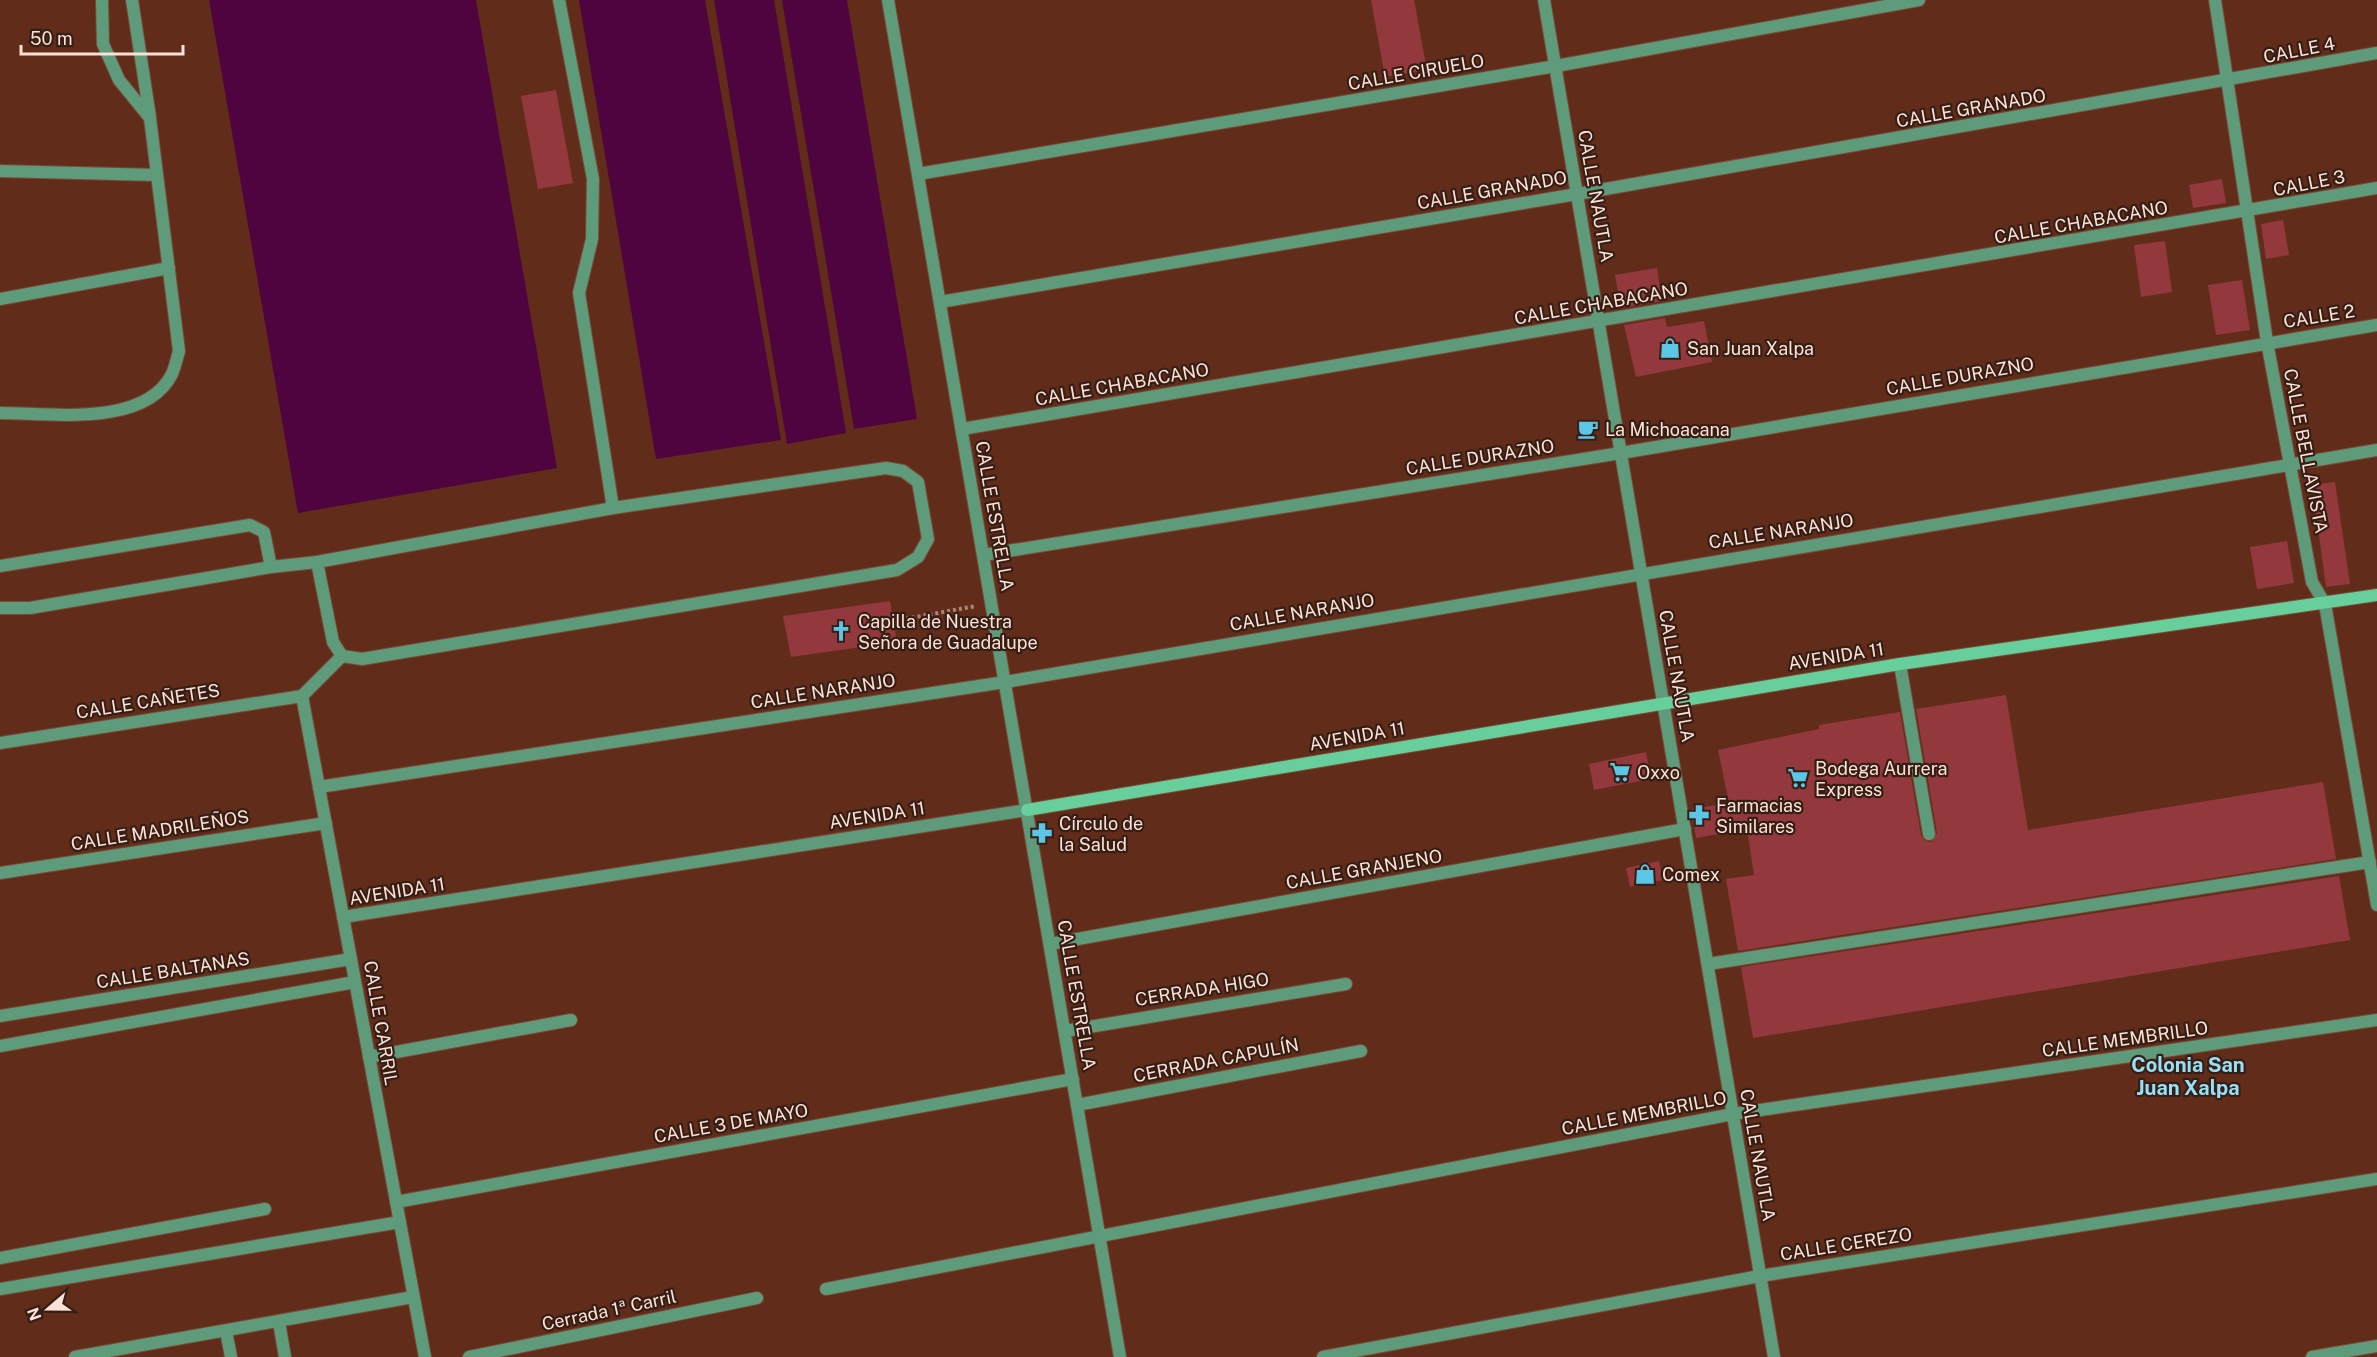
<svg xmlns="http://www.w3.org/2000/svg" width="2377" height="1357" viewBox="0 0 2377 1357" font-family="'Public Sans',sans-serif">
	<style>
		.water { fill: #50043f }
		.building { fill: #93383d }
		.lines { fill: none; stroke-linecap: round; stroke-linejoin: round }
		.lane-casing { stroke: #7a4a38; stroke-width: 14 }
		.street-casing { stroke: #7a4a38; stroke-width: 14 }
		.secondary-casing { stroke: #7a4a38; stroke-width: 14 }
		.path { stroke: #ad8577; stroke-width: 4; stroke-dasharray: 3 3; stroke-linecap: butt }
		.lane { stroke: #5d9b7a; stroke-width: 12 }
		.street { stroke: #5d9b7a; stroke-width: 12 }
		.secondary { stroke: #67cf9b; stroke-width: 12 }
		.labels { text-anchor: middle; dominant-baseline: central; stroke-width: 4.5; stroke-linejoin: round; paint-order: stroke }
		.street-label { font-size: 18px; fill: #fce1d7; stroke: #361e15 }
		.poi-label { font-size: 18px; fill: #fce1d7; stroke: #361e15; text-anchor: start }
		.neighbourhood-label { font-size: 20px; font-weight: bold; fill: #97e1f8; stroke: #361e15 }
	</style>
	<rect width="100%" height="100%" fill="#612d1a"/>
	<g class="water">
		<path d="M209,0h267l81,468 -259,45z"/>
		<path d="M579,0h126l76,440 -125,19z"/>
		<path d="M714,0h60l72,433 -59,11z"/>
		<path d="M782,0h65l70,419 -63,10z"/>
	</g>
	<g class="building">
		<path d="M1371,0h43l13,70 -42,7z"/>
		<path d="M556,90l17,93 -35,6 -17,-93z"/>
		<path d="M2222,179l4,24 -33,5 -4,-23z"/>
		<path d="M2283,220l6,35 -23,4 -5,-35z"/>
		<path d="M2165,241l7,51 -31,5 -7,-52z"/>
		<path d="M1657,268l5,33 -41,7 -6,-33z"/>
		<path d="M2242,280l8,50 -34,5 -8,-50z"/>
		<path d="M1665,318l2,9 37,-6 8,41 -76,15 -12,-52z"/>
		<path d="M2335,482l15,102 -24,3 -14,-102z"/>
		<path d="M2287,541l7,42 -37,6 -7,-42z"/>
		<path d="M890,601l7,41 -106,15 -8,-41z"/>
		<path d="M2006,695l22,135 295,-48 13,77 -598,92 -12,-72 28,-4 -7,-46 -51,9 -5,-29 38,-6 -11,-53 101,-21v-4l81,-13 21,123 5,6 5,1 6,-9 -21,-124z"/>
		<path d="M1646,752l5,27 -57,11 -5,-26z"/>
		<path d="M1659,861l4,19 -33,7 -4,-19z"/>
		<path d="M2339,876l11,64 -597,98 -12,-71z"/>
	</g>
	<g class="lines">
		<g class="lane-casing">
			<g id="lane">
				<path d="M132,0l18,117"/>
				<path d="M0,171l156,4"/>
				<path d="M0,299l169,-31"/>
				<path d="M0,413c50,0 145,15 172,-39 3,-7 5,-16 7,-23l-29,-233 -31,-38 -16,-36 -1,-44"/>
				<path d="M317,562l16,80 9,14 20,3 535,-89 21,-13 10,-18 -10,-57 -15,-11 -17,-3 -273,40 -34,-215 13,-54 1,-60 -34,-179"/>
				<path d="M0,566l250,-41 14,7 7,35"/>
				<path d="M0,608h30l241,-41 46,-5 296,-54"/>
				<path d="M1900,664l29,170"/>
				<path d="M302,696l40,-40"/>
				<path d="M1708,964l662,-102"/>
			</g>
		</g>
		<g class="street-casing">
			<g id="street">
				<path d="M888,0l232,1357"/>
				<path d="M1544,0l230,1357"/>
				<path d="M2215,0l52,342 45,240 13,22 52,301"/>
				<path d="M918,174l638,-108 363,-66"/>
				<path d="M940,302l637,-108 800,-141"/>
				<path d="M962,429l1415,-241"/>
				<path d="M983,555l638,-102 756,-128"/>
				<path d="M0,743l302,-47 123,661"/>
				<path d="M319,787l686,-105 1372,-232"/>
				<path d="M0,873l326,-50"/>
				<path d="M343,917l684,-107"/>
				<path d="M1050,944l635,-115"/>
				<path d="M0,1016l351,-57"/>
				<path d="M1065,1031l281,-47"/>
				<path d="M0,1046l355,-64"/>
				<path d="M369,1057l202,-37"/>
				<path d="M1077,1105l284,-54"/>
				<path d="M396,1202l677,-123"/>
				<path d="M0,1258l265,-49"/>
				<path d="M0,1289l400,-67"/>
				<path d="M826,1289l907,-175 644,-94"/>
				<path d="M279,1322l6,35"/>
				<path d="M226,1331l5,26"/>
				<path d="M75,1357l338,-60"/>
				<path d="M469,1357l288,-59"/>
				<path d="M1323,1357l437,-81 617,-97"/>
				<path d="M2312,1357l65,-11"/>
			</g>
		</g>
		<g class="secondary-casing">
			<path id="secondary" d="M1027,810l873,-146 477,-69"/>
		</g>
		<path class="path" d="M894,621l82,-15"/>
		<use href="#lane" class="lane"/>
		<use href="#street" class="street"/>
		<use href="#secondary" class="secondary"/>
	</g>
	<defs>
		<g id="shop-bare" transform="scale(1.62)"><path d="M-5-2.5h2.3a2.7 3.5 0 0 1 5.4 0H5L5.5 6h-11ZM-1.5-2.5h3a1.5 2.3 0 0 0-3 0Z" fill="#5bc7e7" stroke="#361e15" stroke-width="2.5" paint-order="stroke"/></g>
		<g id="cafe-bare" transform="scale(1.62)"><path d="M-5.5-4.5H6V0H3Q3 3.5 0 3.5H-2.5Q-5.5 3.5-5.5 0ZM3-3.2v2h1.7v-2ZM-6 4.5H4V6H-6Z" fill="#5bc7e7" stroke="#361e15" stroke-width="2.5" paint-order="stroke"/></g>
		<g id="church-bare" transform="scale(1.62)"><path d="M-1.2-6h2.4v3.5h3.3v2.4h-3.3V6h-2.4V-.1h-3.3v-2.4h3.3Z" fill="#5bc7e7" stroke="#361e15" stroke-width="2.5" paint-order="stroke"/></g>
		<g id="supermarket-bare" transform="scale(1.62)"><path d="M-6-5.5h2.5l.6 2H6L4.5 2H-2.5L-4.4-4H-6ZM-1.5 3.2a1.3 1.3 0 1 0 .1 0ZM3 3.2a1.3 1.3 0 1 0 .1 0Z" fill="#5bc7e7" stroke="#361e15" stroke-width="2.5" paint-order="stroke"/></g>
		<g id="pharmacy-bare" transform="scale(1.62)"><path d="M-2-6h4v4h4v4h-4v4h-4v-4h-4v-4h4Z" fill="#5bc7e7" stroke="#361e15" stroke-width="2.5" paint-order="stroke"/></g>
	</defs>
	<g fill-rule="evenodd">
		<use href="#shop-bare" x="1670" y="348"/>
		<use href="#cafe-bare" x="1588" y="429"/>
		<use href="#church-bare" x="841" y="631"/>
		<use href="#supermarket-bare" x="1620" y="772"/>
		<use href="#supermarket-bare" x="1798" y="778"/>
		<use href="#pharmacy-bare" x="1699" y="815"/>
		<use href="#pharmacy-bare" x="1042" y="833"/>
		<use href="#shop-bare" x="1645" y="874"/>
	</g>
	<g class="labels">
		<g class="street-label">
			<text transform="translate(2299 50) rotate(-11)">CALLE 4</text>
			<text transform="translate(1416 72) rotate(-10)">CALLE CIRUELO</text>
			<text transform="translate(1971 108) rotate(-10)">CALLE GRANADO</text>
			<text transform="translate(2309 183) rotate(-11)">CALLE 3</text>
			<text transform="translate(1492 190) rotate(-10)">CALLE GRANADO</text>
			<text transform="translate(1596 196) rotate(80)">CALLE NAUTLA</text>
			<text transform="translate(2081 222) rotate(-10)">CALLE CHABACANO</text>
			<text transform="translate(1601 303) rotate(-10)">CALLE CHABACANO</text>
			<text transform="translate(2319 316) rotate(-9)">CALLE 2</text>
			<text transform="translate(1960 376) rotate(-10)">CALLE DURAZNO</text>
			<text transform="translate(1122 384) rotate(-10)">CALLE CHABACANO</text>
			<text transform="translate(2306 451) rotate(79)">CALLE BELLAVISTA</text>
			<text transform="translate(1480 457) rotate(-9)">CALLE DURAZNO</text>
			<text transform="translate(995 516) rotate(80)">CALLE ESTRELLA</text>
			<text transform="translate(1781 531) rotate(-9)">CALLE NARANJO</text>
			<text transform="translate(1302 612) rotate(-10)">CALLE NARANJO</text>
			<text transform="translate(1836 656) rotate(-9)">AVENIDA 11</text>
			<text transform="translate(1677 676) rotate(80)">CALLE NAUTLA</text>
			<text transform="translate(823 691) rotate(-9)">CALLE NARANJO</text>
			<text transform="translate(148 701) rotate(-9)">CALLE CAÑETES</text>
			<text transform="translate(1357 736) rotate(-10)">AVENIDA 11</text>
			<text transform="translate(877 815) rotate(-9)">AVENIDA 11</text>
			<text transform="translate(160 830) rotate(-9)">CALLE MADRILEÑOS</text>
			<text transform="translate(1364 869) rotate(-10)">CALLE GRANJENO</text>
			<text transform="translate(397 891) rotate(-9)">AVENIDA 11</text>
			<text transform="translate(173 970) rotate(-9)">CALLE BALTANAS</text>
			<text transform="translate(1202 989) rotate(-9)">CERRADA HIGO</text>
			<text transform="translate(1077 995) rotate(80)">CALLE ESTRELLA</text>
			<text transform="translate(381 1023) rotate(80)">CALLE CARRIL</text>
			<text transform="translate(2125 1039) rotate(-8)">CALLE MEMBRILLO</text>
			<text transform="translate(1216 1060) rotate(-11)">CERRADA CAPULÍN</text>
			<text transform="translate(1644 1113) rotate(-11)">CALLE MEMBRILLO</text>
			<text transform="translate(731 1123) rotate(-10)">CALLE 3 DE MAYO</text>
			<text transform="translate(1758 1155) rotate(80)">CALLE NAUTLA</text>
			<text transform="translate(1846 1244) rotate(-9)">CALLE CEREZO</text>
			<text transform="translate(609 1310) rotate(-12)">Cerrada 1ª Carril</text>
		</g>
		<g class="poi-label">
			<text x="1687" y="348">San Juan Xalpa</text>
			<text x="1605" y="429">La Michoacana</text>
			<text x="858" y="621">Capilla de Nuestra<tspan x="858" dy="21">Señora de Guadalupe</tspan></text>
			<text x="1815" y="768">Bodega Aurrera<tspan x="1815" dy="21">Express</tspan></text>
			<text x="1637" y="772">Oxxo</text>
			<text x="1716" y="805">Farmacias<tspan x="1716" dy="21">Similares</tspan></text>
			<text x="1059" y="823">Círculo de<tspan x="1059" dy="21">la Salud</tspan></text>
			<text x="1662" y="874">Comex</text>
		</g>
		<g class="neighbourhood-label">
			<text x="2188" y="1065">Colonia San<tspan x="2188" dy="23">Juan Xalpa</tspan></text>
		</g>
	</g>
	<g transform="translate(48 1309) rotate(250)" stroke="#361e15" stroke-width="4.5" paint-order="stroke">
	<path d="M0-4.5L10 22L0 15L-10 22Z" fill="#fce1d7"/>
	<text y="-9" font-size="16" font-weight="bold" text-anchor="middle" fill="#fce1d7">N</text>
	</g>
	<path d="M21 45v9h162v-9" fill="none" stroke="#fce1d7" stroke-width="3"/>
	<text x="30" y="45" font-size="18" fill="#fce1d7" stroke="#361e15" stroke-width="4.5" paint-order="stroke">50 m</text>
</svg>
